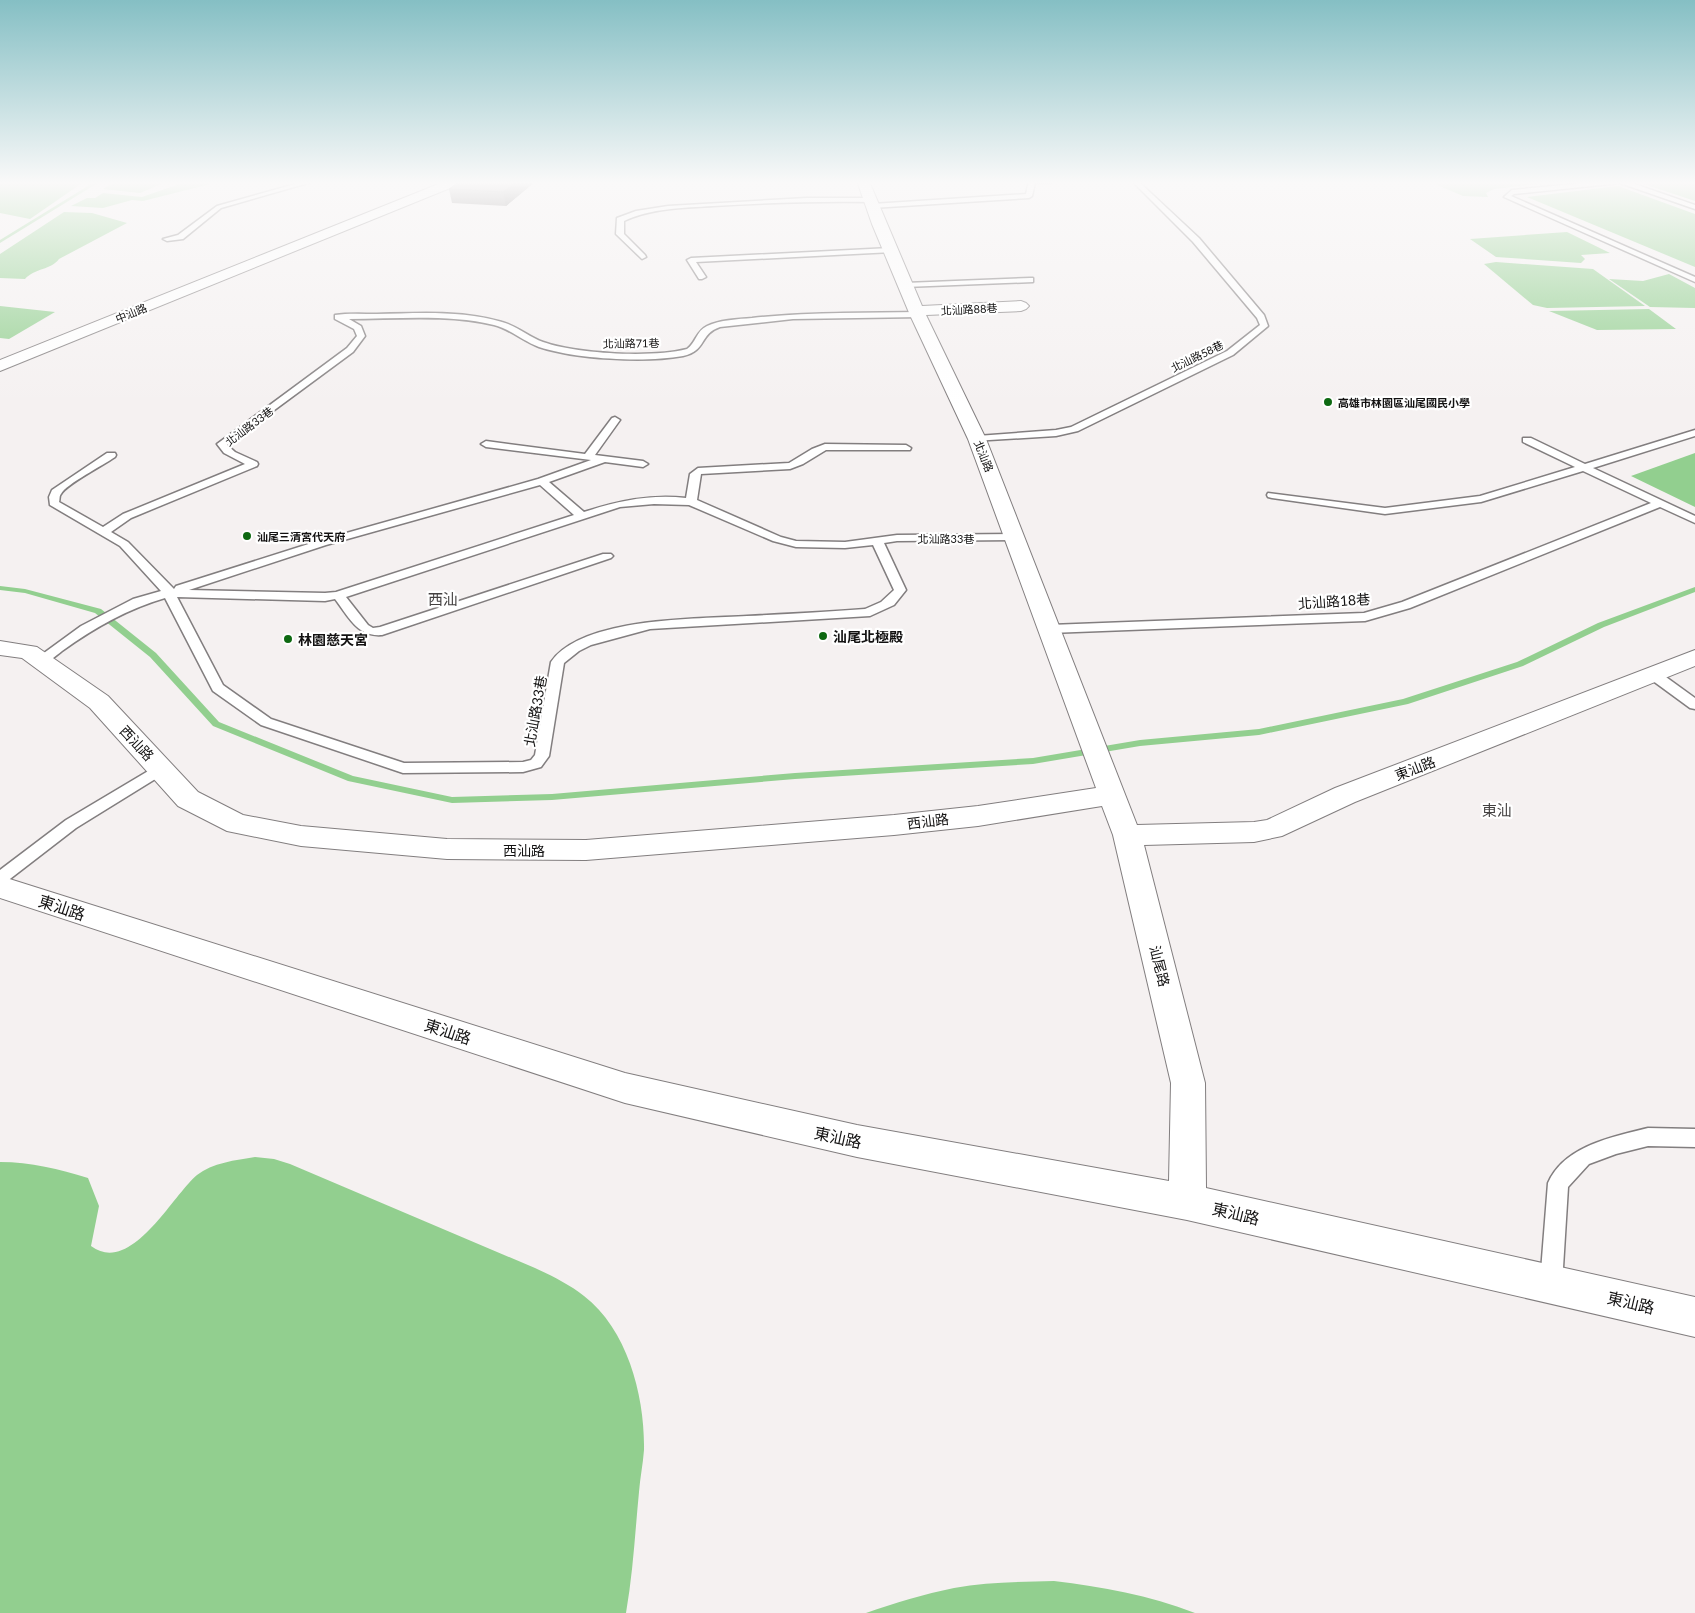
<svg xmlns="http://www.w3.org/2000/svg" width="1695" height="1613" viewBox="0 0 1695 1613" font-family="Lato,'Noto Sans TC',sans-serif">
	<style>
		.water { fill: #92cf8f }
		.lines { fill: none; stroke-linecap: round; stroke-linejoin: round }
		.stream { fill: #92cf8f; fill-rule: evenodd }
		.service-casing { stroke: #827e7f; stroke-width: 3 }
		.minor-casing { stroke: #827e7f; stroke-width: 2 }
		.service { fill: #fff; fill-rule: evenodd }
		.minor { fill: #fff; fill-rule: evenodd }
		.wall { fill: #5f5c5c }
		.shaded-wall { fill: #4d4b4b }
		.building { fill: #6e6b6b; stroke: #4d4b4b }
		.poi-dot { fill: #0e6912; stroke: #fff; stroke-width: 2 }
		.labels { text-anchor: middle; dominant-baseline: central; stroke-width: 4.5; stroke-linejoin: round; paint-order: stroke }
		.far-street-label { font-size: 11px; fill: #131212; stroke: #fff }
		.far-poi-label { font-size: 11px; font-weight: bold; fill: #131212; stroke: #fff; text-anchor: start }
		.street-label { font-size: 14px; fill: #131212; stroke: #fff }
		.poi-label { font-size: 14px; font-weight: bold; fill: #131212; stroke: #fff; text-anchor: start }
		.neighbourhood-label { font-size: 15px; fill: #444141; stroke: #fff }
		.near-street-label { font-size: 16px; fill: #131212; stroke: #fff }
	</style>
	<rect width="100%" height="100%" fill="#f5f1f1"/>
	<g class="water">
		<path d="M0,181h85l-55,38 -30,-6z"/>
		<path d="M116,181h52l-28,12 -37,-4z"/>
		<path d="M188,181h34l-79,20 -11,-1 -29,8 -32,-2 16,-8h8l8,-5 39,4z"/>
		<path d="M1428,181h136l-70,8 -8,4 2,4 -25,-1z"/>
		<path d="M1635,181h60v20z"/>
		<path d="M1618,186l77,28v53l-168,-70z"/>
		<path d="M64,212l28,1 35,10 -68,36c-8,11 -24,9 -34,20l-25,-1v-24z"/>
		<path d="M1567,232l43,21 -29,2 4,4 -4,4 -85,-6 -26,-18z"/>
		<path d="M1496,262l97,7 52,37 -98,2 -14,-3 -49,-41z"/>
		<path d="M1669,274l26,14v20l-45,-1 -41,-28 34,2z"/>
		<path d="M0,306l55,6 -46,27 -9,-1z"/>
		<path d="M1649,309l27,20 -79,1 -48,-19z"/>
		<path d="M1695,453v54l-64,-31z"/>
		<path d="M255,1157l19,2 16,5 245,104c17,8 34,16 49,28 44,34 61,101 60,154 -1,14 -4,28 -5,42 -4,41 -6,81 -13,121h-626v-451c31,0 59,7 88,16l11,28 -8,40c40,30 81,-50 106,-71 15,-12 39,-15 58,-18z"/>
		<path d="M1054,1581c48,6 95,14 141,32h-329c29,-10 58,-19 88,-25 33,-6 67,-6 100,-7z"/>
	</g>
	<g class="lines">
		<g class="stream">
			<path d="M96,181h5l-101,62v-3z"/>
			<path d="M0,586l25,3 76,20 55,44 63,69 134,54 99,21 100,-3 243,-21 238,-15 107,-18 119,-11 144,-30 114,-37 81,-39 97,-36v5l-91,35 -81,39 -115,38 -149,31 -119,11 -107,18 -238,15 -243,21 -100,3 -104,-22 -135,-55 -63,-69 -55,-44 -70,-20 -25,-3z"/>
		</g>
		<g class="service-casing">
			<g id="service">
				<path d="M306,181h9l-94,27 -38,31 -16,2 -4,-2 15,-4 39,-29z"/>
				<path d="M1029,181h25l-3,2h-16l-3,13 -3,2 -157,10 -3,-2 3,-2 154,-10z"/>
				<path d="M1132,181h6l61,57 65,77 4,11 -35,29 -155,76 -22,5 -83,5 -1,-2 5,-3 79,-6 15,-3 156,-76 33,-26 -3,-7 -64,-76z"/>
				<path d="M1605,181h21l69,24v4l-75,-26 -106,11 -3,2 184,81v5l-191,-85 8,-7z"/>
				<path d="M806,198h64l3,2 -3,2c-52,-1 -104,1 -157,4 -30,2 -62,2 -89,15v13l21,21 1,2 -4,2 -26,-25 1,-16 19,-7 32,-5z"/>
				<path d="M890,248h3v4l-197,10 10,15 -4,2h-3l-12,-19 4,-2z"/>
				<path d="M1030,278h3v4l-128,5 -4,-2 4,-2z"/>
				<path d="M918,312l4,3 -1,2 -128,2 -73,8c-21,7 -13,24 -37,29 -39,7 -108,3 -144,-9 -16,-6 -29,-18 -45,-22 -46,-11 -97,-6 -145,-6l12,7 4,10 -12,16 -126,93 8,7 22,10 1,2 -1,2 -126,52 -20,14 17,10 46,47 2,-3 142,-45 220,-62 53,-19 -105,-13 -5,-3 5,-3 99,13 27,-36 3,-1 5,3 -25,35 48,6 5,3 -5,3 -38,-5 -56,20 35,30c34,-11 66,-18 102,-14l4,-24 8,-6 91,-5 23,-14 13,-5 81,1 5,3 -1,2h-84l-23,14 -13,5 -89,5 -4,26 84,37 15,4 49,1 52,-7 119,-1 6,3 -6,3 -119,1 -13,2 22,47 -12,15 -24,11 -220,13 -59,16 -12,6 -15,12 -15,93 -8,11 -18,5 -120,1 -142,-48 -48,-34 -48,-93c-38,11 -71,30 -103,53 -8,6 -16,15 -27,13l-2,-3 48,-35 52,-27 28,-8 -41,-45 -70,-41 -1,-8 3,-7 55,-37h8l1,2 -1,2c-11,8 -49,27 -54,37 -2,2 -1,5 -2,8l44,25 20,-13 122,-50 -21,-11 -7,-9 130,-96 10,-12 -3,-7 -19,-10v-4c13,-2 28,-1 42,-1 40,-1 86,-4 125,8 15,4 27,15 41,20 34,12 109,16 144,7 9,-6 9,-18 20,-23 13,-6 31,-7 45,-8 55,-6 111,-5 166,-6zM540,485l34,30 -238,77 -11,1 -136,-3 137,-45zM654,504l35,1 84,36 23,6 49,1 28,-3 21,45 -13,12 -16,7c-40,3 -79,5 -118,7 -50,3 -165,1 -196,46l-16,93 -4,5 -8,2 -119,1 -133,-44 -48,-34 -46,-88 148,4 10,-2c14,18 22,38 47,36l229,-77 2,-2 -2,-2h-8l-223,73 -7,1 -5,-3 -22,-28 274,-90z"/>
				<path d="M1695,430v6l-102,32 102,48v7l-35,-16 -250,101 -45,13 -315,12 -6,-4 6,-4 314,-12 38,-11 249,-99 -68,-32 -102,31 -96,12 -113,-16 -4,-1 -1,-2 1,-2 117,15 95,-12 95,-29 -52,-25v-4h8l54,26z"/>
				<path d="M1654,671l5,1 36,26v11l-5,-1 -41,-30 -2,-3z"/>
				<path d="M160,764l5,1 2,4 -2,4 -89,55 -70,54 -6,2v-14l66,-50z"/>
				<path d="M1648,1128l47,1v18l-47,-1 -32,8 -27,10 -21,23 -6,97 -3,8 -8,3 -8,-3 -3,-8 8,-101c16,-37 64,-46 100,-55z"/>
			</g>
		</g>
		<g class="minor-casing">
			<g id="minor">
				<path d="M446,181h16l-2,3 -460,187v-11z"/>
				<path d="M857,181h12l53,125 99,-5 5,2 3,3 -3,3 -5,2 -95,4 60,124 151,386 117,-3 13,-2 68,-32 360,-138v16l-340,136 -73,34 -28,6 -110,3 61,238 1,105 489,109v40l-508,-117 -330,-63 -232,-54 -625,-205v-22l625,197 232,52 312,56 2,-98 -58,-248 -11,-29 -124,20 -84,9 -308,25 -139,-1 -146,-13 -74,-15 -49,-25 -88,-98 -68,-50 -22,-3v-14l37,6 71,49 90,96 45,23 58,11 146,13 139,1 308,-25 84,-9 118,-18 -128,-349 -58,-124 -38,-91z"/>
			</g>
		</g>
		<use href="#service" class="service"/>
		<use href="#minor" class="minor"/>
	</g>
	<path class="wall" d="M536,181l-30,25 -54,-3 -3,-14z"/>
	<path class="shaded-wall" d="M517,181h19l-30,25 -3,-14z"/>
	<path class="building" d="M460,181h57l-14,11 -54,-3z"/>
	<linearGradient id="sky" x2="0" y2="1"><stop stop-color="#85bfc4"/><stop offset="0.45" stop-color="#faf9f9"/><stop offset="1" stop-color="#faf9f9" stop-opacity="0"/></linearGradient>
	<rect width="1695" height="406" fill="url(#sky)"/>
	<g class="poi-dot">
		<circle cx="1328" cy="402" r="5"/>
		<circle cx="247" cy="536" r="5"/>
		<circle cx="823" cy="636" r="5"/>
		<circle cx="288" cy="639" r="5"/>
	</g>
	<g class="labels">
		<g class="far-street-label">
			<text transform="translate(969 309) rotate(-3)">北汕路88巷</text>
			<text transform="translate(131 313) rotate(-22)">中汕路</text>
			<text transform="translate(631 343) rotate(-1)">北汕路71巷</text>
			<text transform="translate(1197 356) rotate(-26)">北汕路58巷</text>
			<text transform="translate(249 426) rotate(-37)">北汕路33巷</text>
			<text transform="translate(984 456) rotate(68)">北汕路</text>
			<text x="946" y="538">北汕路33巷</text>
		</g>
		<g class="far-poi-label">
			<text x="1338" y="402">高雄市林園區汕尾國民小學</text>
			<text x="257" y="536">汕尾三清宮代天府</text>
		</g>
		<g class="street-label">
			<text transform="translate(1334 601) rotate(-4)">北汕路18巷</text>
			<text transform="translate(535 711) rotate(-80)">北汕路33巷</text>
			<text transform="translate(137 743) rotate(47)">西汕路</text>
			<text transform="translate(1415 768) rotate(-21)">東汕路</text>
			<text transform="translate(928 821) rotate(-7)">西汕路</text>
			<text x="524" y="850">西汕路</text>
			<text transform="translate(1160 966) rotate(76)">汕尾路</text>
		</g>
		<g class="poi-label">
			<text x="833" y="636">汕尾北極殿</text>
			<text x="298" y="639">林園慈天宮</text>
		</g>
		<g class="neighbourhood-label">
			<text x="443" y="599">西汕</text>
			<text x="1497" y="810">東汕</text>
		</g>
		<g class="near-street-label">
			<text transform="translate(62 907) rotate(18)">東汕路</text>
			<text transform="translate(448 1031) rotate(18)">東汕路</text>
			<text transform="translate(838 1137) rotate(12)">東汕路</text>
			<text transform="translate(1236 1213) rotate(13)">東汕路</text>
			<text transform="translate(1631 1302) rotate(13)">東汕路</text>
		</g>
	</g>
</svg>
